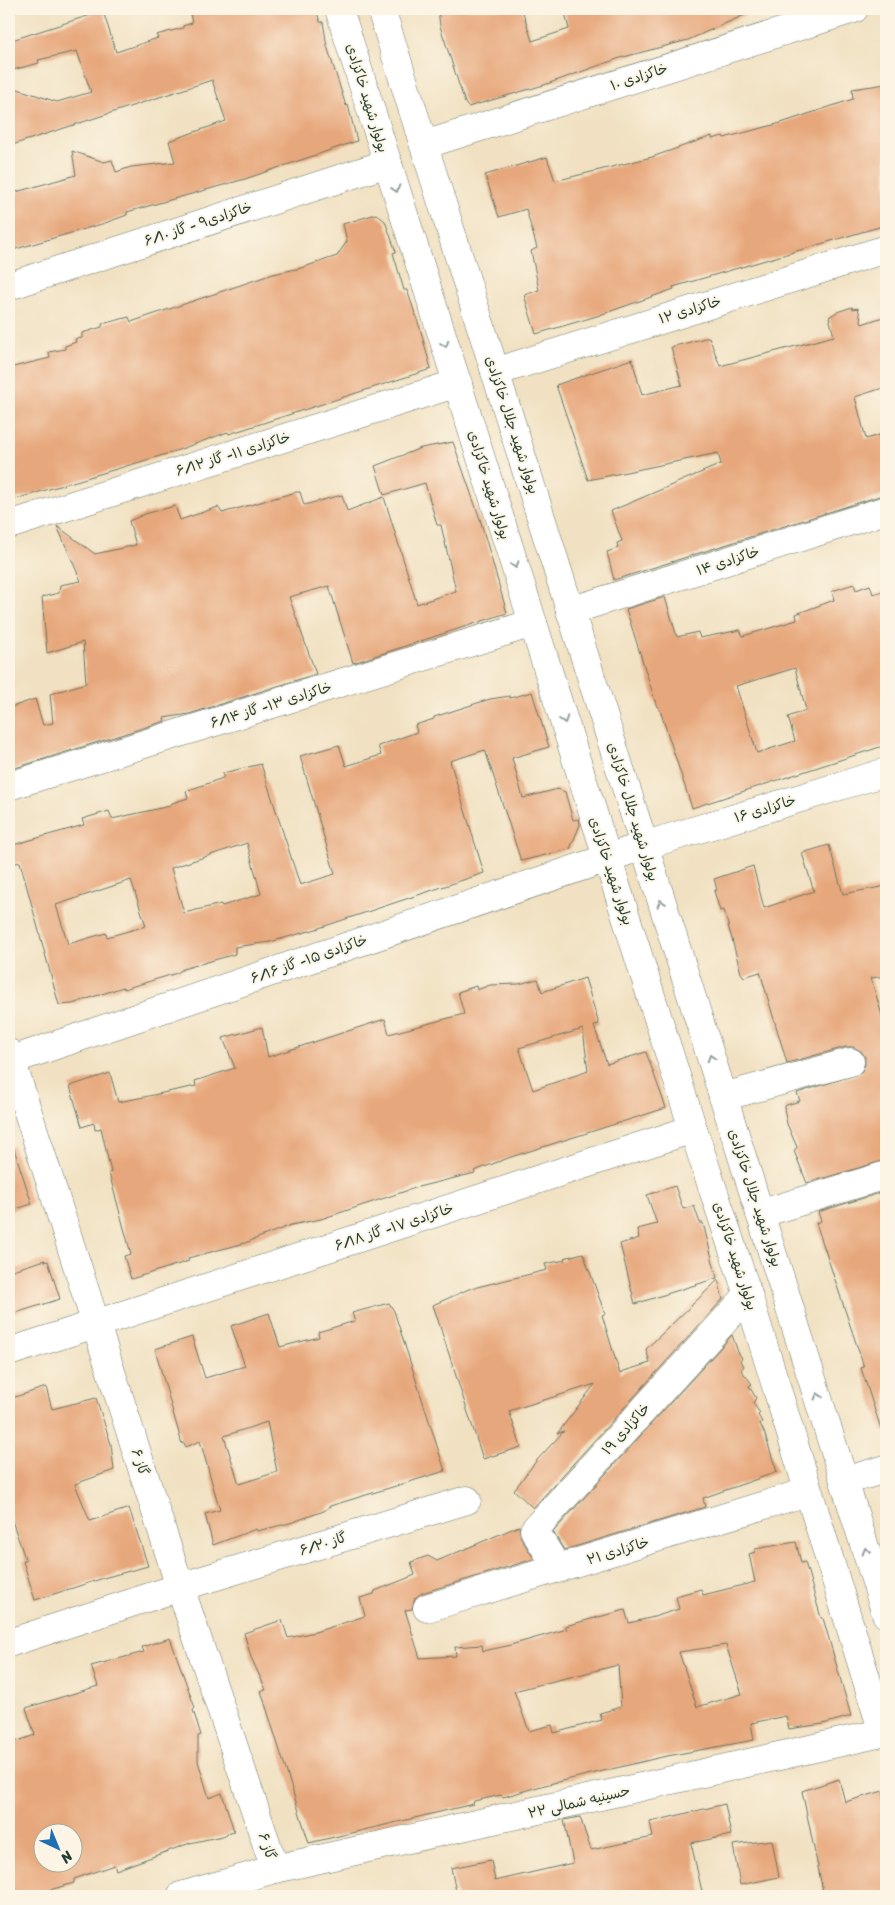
<svg xmlns="http://www.w3.org/2000/svg" width="895" height="1905" viewBox="0 0 895 1905" font-family="Sriracha,'Playpen Sans Arabic',sans-serif">
	<style>
		.building { fill: #e7a77b; fill-rule: evenodd }
		.lines { fill: none; stroke-linecap: round; stroke-linejoin: round }
		.minor-casing { stroke: #687666; stroke-width: 29 }
		.tertiary-casing { stroke: #687666; stroke-width: 29 }
		.minor { stroke: #fff; stroke-width: 28 }
		.tertiary { stroke: #fff; stroke-width: 28 }
		.oneway { stroke: #8f9e9a }
		.labels { text-anchor: middle; dominant-baseline: central; stroke-width: 4; stroke-linejoin: round; paint-order: stroke }
		.street-label { font-size: 14px; fill: #1f3d34; stroke: #fcf5e5 }
	</style>
	<rect width="100%" height="100%" fill="#fcf5e5"/>
	<filter id="ink" filterUnits="userSpaceOnUse"><feTurbulence type="fractalNoise" baseFrequency=".02" numOctaves="2"/><feDisplacementMap in="SourceGraphic" scale="10" xChannelSelector="R" yChannelSelector="G"/><feConvolveMatrix kernelMatrix="1 2 1 2 8 2 1 2 1" color-interpolation-filters="sRGB"/></filter>
	<filter id="wash" filterUnits="userSpaceOnUse"><feTurbulence type="fractalNoise" baseFrequency=".0096" numOctaves="4" result="noise"/><feDisplacementMap in="SourceGraphic" scale="20" xChannelSelector="R" yChannelSelector="G"/><feGaussianBlur stdDeviation="1.12" result="paint"/><feColorMatrix in="noise" values="0 0 0 0 0 0 0 0 0 0 0 0 0 0 0 0 0 1.4 0 .05"/><feComposite in="paint" operator="in"/></filter>
	<g filter="url(#wash)">
		<rect width="100%" height="100%" fill="#f1e1c2"/>
		<g id="blocks">
			<g class="building">
				<path d="M189,9h127l4,13h3l4,24 19,60 2,-1 9,36 -112,38 -118,33v3l-22,8 -96,28v-57l67,-19 -4,-24 32,11 8,-2 4,12 15,-5 44,-5 -6,-21 57,-20 -14,-41 -203,66v-60l48,16 34,-10 -14,-41 -39,9 1,3 -30,8v-30l94,-30 13,41 42,-14 -2,-3 27,-7v-2l9,-3z"/>
				<path d="M438,9h84l10,32 37,-12 -5,-20h194l-70,31 -68,18 -76,27 -76,22 -3,-4 -25,-77z"/>
				<path d="M886,84v141l-213,62 1,2 -77,27 -61,18 -12,-39 15,-5 -8,-39 6,-3 -11,-39 -27,8 -14,-42 62,-18 8,24 97,-24 60,-21v3l11,-3 1,2 57,-15 72,-24 -1,-10z"/>
				<path d="M376,214l9,7 11,31 -3,1 11,37h3l13,38 11,41 -202,65 -1,-2 -58,21 -161,48v-133l41,-10 -1,-6 16,-3v-3l11,-4 -1,-3 7,-1v-5l20,-6v-3l27,-7 2,5 142,-48 28,-6 36,-12 10,-15 -4,-17z"/>
				<path d="M852,307l1,2 5,-1 4,16 24,-8v71l-31,10 11,42 20,-6v61l-272,86 -7,-28 11,-4 -1,-5 5,-2 -11,-30 110,-47 -3,-11 -130,27 -32,-95 76,-26 10,36 40,-10 -11,-38 38,-10 11,29 114,-30 -5,-19 8,-5z"/>
				<path d="M453,442l27,77 27,94 -154,50 -24,-77 -40,11 27,77 -127,40 -25,4 1,3 -156,49v-62l26,-9 8,26 10,-2 -3,-29 36,-11 -3,-41 -36,11 -5,-56 17,-4 1,-8 21,-4 -24,-55 38,28 41,-9 -7,-24 16,-7 30,-8 5,14 38,-13 4,6 74,-21h4l4,13 38,-10 5,16 37,-14 33,107 39,-13 -15,-66h-4l-12,-42 -41,12 -9,-29 46,-18z"/>
				<path d="M854,584l2,6 14,-5 3,9 13,-4v155l-194,63 -33,-101h-2l-31,-98 39,-12 12,40 21,-5 2,6 40,-8 3,6 54,-16 -1,-6 38,-14 -2,-9zM795,668l11,42 -18,7 7,24 -38,12 -21,-67z"/>
				<path d="M532,692l17,55 -37,11 11,40 35,-9 7,3 8,28 6,-1 1,6 -10,24 -49,12 -36,-111 -35,11 34,112 -171,57 -43,12 -35,5v7l-52,15 -6,4 -53,16 -1,-2 -51,17 -13,1 -39,-143 -11,3v-19l75,-21 -2,-6 27,-8 3,8 58,-13 2,-3 16,-5 -2,-7 37,-13v-5l38,-9 39,121 35,-11 -35,-118 39,-11 7,21 35,-11 -3,-9 39,-14 -2,-7 19,-6v-2l56,-18 20,-3v2zM247,843l14,51 -39,12 -1,-2 -37,9 -13,-45zM131,880l15,46 -39,11 -1,-4 -38,11 -12,-39z"/>
				<path d="M829,845l14,49 43,-8v90l-15,2 15,51v131l-79,23 -13,-32 3,-4 -10,-23 -3,-15 2,-4 14,-4 -3,-8 64,-20 4,-8v-8l-4,-6 -8,-4h-7l-59,16 -27,-91 -16,5 -3,-4 -17,-63 -4,1 -6,-20 3,-1 -3,-11 39,-13 11,42 50,-17 -12,-38z"/>
				<path d="M585,978l14,46 -5,2 13,38 39,-12 20,56 -155,49 -37,14 1,2 -57,14 -97,32 -30,6 -46,18 -57,15 1,3 -58,18 -7,-23 7,-2 -22,-81 2,-1 -10,-44 -6,2 -1,-7 -12,4 -12,-41 40,-13 8,29 21,-4 57,-12 -1,-5 40,-13 -12,-30 39,-11 6,30 117,-38 4,15 75,-20 -6,-22 18,-6 1,4 13,-5 29,-1 19,-5 4,13zM583,1029l5,42 -55,19 -14,-42z"/>
				<path d="M13,1146l19,58 -23,7v-64z"/>
				<path d="M675,1186l8,23 11,-3 6,17h3l14,55 -82,26 -15,-60 19,-6 -2,-9 20,-5 -10,-29z"/>
				<path d="M886,1191v240l-4,1 -21,-64 3,-1 -48,-144 5,-2 -3,-9z"/>
				<path d="M583,1253l22,61 -3,1 18,59 4,-3 26,-8 -4,-14 72,-69 5,19 -190,209 -19,-18 23,-30 27,-29 -7,3 38,-50 -86,27 12,36 -38,12 -50,-154 36,-16 78,-19 -2,-6 20,-4 -1,-2z"/>
				<path d="M45,1260v2l3,-1 12,38 -51,16v-44z"/>
				<path d="M389,1303l5,8 51,160 -115,35 -6,5 -34,12 -33,8 -1,-2 -43,16 -8,-31 15,-4 -20,-69 -14,6 -2,-4 -2,1 -27,-95 37,-12 13,41 40,-12 -14,-40 38,-13 11,34 39,-10 -1,-5 37,-11 -3,-8zM267,1422l10,50 -38,12 -15,-48z"/>
				<path d="M732,1335l6,17 4,6 -2,3 4,5 -3,4 11,14 -3,2 7,12 -3,5 7,10 -2,2 4,7 -2,2 4,8 13,40 -74,26 2,9 -141,43 -11,-18z"/>
				<path d="M46,1387l6,22 44,-11 15,46 3,26 -39,14 15,37 39,-13 19,58 -41,11 -72,23 -12,-39h3l-17,-49v-113z"/>
				<path d="M519,1526l2,12 13,21 -112,34 -7,5 -3,11 -7,1 15,48 36,-2 -1,-9 27,-2 1,6 24,-5 60,-17 -2,-3 60,-16 4,13 25,-6 25,-8 -3,-13 25,-7 2,6 52,-13 -6,-28 6,-2v-3l41,-7 5,21 4,-1 16,56h2l28,98 -28,8 -34,5 -3,-13 -35,7 3,17 -92,17 -117,28 -42,12 -2,-2 -27,6 -1,3 -25,6 -139,33 -48,-152 5,-1 -15,-33 -7,-24 38,-13 6,18 27,-6 50,-16 -5,-18 14,-4 1,-3 40,-16 -4,-13 17,-6 9,5zM726,1645l16,49 -45,13 -18,-55zM618,1665l3,42 -21,6 2,7 -29,8 -19,5 -2,-8 -23,6 -15,-40z"/>
				<path d="M170,1638l25,70 -2,2 8,25 -3,1v25l11,37 13,-5 12,38 -7,2v2l-37,8 -74,27 -2,-5 -40,14v4l-45,13h-20v-152l26,-9 -9,-27 72,-22 -7,-20 53,-14 -2,-5zM42,1832h30v30h-30z"/>
				<path d="M839,1779l6,23 38,-11 3,18v87h-62l-22,-105z"/>
				<path d="M725,1804l6,31 -40,8 12,53h-246l-6,-28 40,-8 4,21 78,-18 -9,-43 16,-3 11,33 62,-13 -3,-15z"/>
				<path d="M772,1840l7,37 -39,8 -7,-40z"/>
			</g>
		</g>
	</g>
	<g filter="url(#ink)">
		<use href="#blocks" fill-opacity="0" stroke="#687666" stroke-width="1"/>
		<g class="lines">
			<g class="minor-casing">
				<g id="minor">
					<path d="M424,145l430,-136"/>
					<path d="M9,286l379,-123"/>
					<path d="M495,372l391,-123"/>
					<path d="M9,525l449,-142"/>
					<path d="M570,611l316,-101"/>
					<path d="M9,786l524,-163"/>
					<path d="M9,1053l171,534 95,282"/>
					<path d="M9,1061l634,-215 243,-74"/>
					<path d="M723,1097l127,-35"/>
					<path d="M760,1214l126,-39"/>
					<path d="M9,1352l684,-223"/>
					<path d="M844,1481l42,-12"/>
					<path d="M558,1569l-24,-39 214,-235"/>
					<path d="M427,1608l380,-116"/>
					<path d="M9,1643l171,-56 287,-87"/>
					<path d="M181,1896l94,-27 611,-137"/>
				</g>
			</g>
			<g class="tertiary-casing">
				<g id="tertiary">
					<path d="M339,9l354,1120 55,166 135,438"/>
					<path d="M381,9l505,1605"/>
				</g>
			</g>
			<use href="#minor" class="minor"/>
			<use href="#tertiary" class="tertiary"/>
		</g>
		<defs><path id="oneway-chevron" d="M-2-3.5L2.5 0L-2 3.5" fill="none" stroke-width="1.6" stroke-linecap="round" stroke-linejoin="round" transform="scale(1.25)"/></defs>
		<g class="oneway">
			<use href="#oneway-chevron" transform="translate(396 189) rotate(72)"/>
			<use href="#oneway-chevron" transform="translate(445 344) rotate(72)"/>
			<use href="#oneway-chevron" transform="translate(515 565) rotate(73)"/>
			<use href="#oneway-chevron" transform="translate(564 720) rotate(72)"/>
			<use href="#oneway-chevron" transform="translate(661 903) rotate(-108)"/>
			<use href="#oneway-chevron" transform="translate(711 1058) rotate(-108)"/>
			<use href="#oneway-chevron" transform="translate(818 1396) rotate(-107)"/>
			<use href="#oneway-chevron" transform="translate(866 1551) rotate(-107)"/>
		</g>
	</g>
	<g class="labels">
		<g class="street-label">
			<text transform="translate(639 77) rotate(-18)">خاکزادی ۱۰</text>
			<text transform="translate(367 98) rotate(73)">بولوار شهید خاکزادی</text>
			<text transform="translate(198 224) rotate(-18)">خاکزادی۹ - گاز ۶/۱۰</text>
			<text transform="translate(690 310) rotate(-17)">خاکزادی ۱۲</text>
			<text transform="translate(512 425) rotate(72)">بولوار شهید جلال خاکزادی</text>
			<text transform="translate(233 454) rotate(-17)">خاکزادی ۱۱- گاز ۶/۱۲</text>
			<text transform="translate(489 485) rotate(73)">بولوار شهید خاکزادی</text>
			<text transform="translate(728 561) rotate(-18)">خاکزادی ۱۴</text>
			<text transform="translate(271 705) rotate(-17)">خاکزادی ۱۳- گاز ۶/۱۴</text>
			<text transform="translate(765 809) rotate(-17)">خاکزادی ۱۶</text>
			<text transform="translate(633 812) rotate(73)">بولوار شهید جلال خاکزادی</text>
			<text transform="translate(611 871) rotate(72)">بولوار شهید خاکزادی</text>
			<text transform="translate(309 959) rotate(-19)">خاکزادی ۱۵- گاز ۶/۱۶</text>
			<text transform="translate(755 1198) rotate(72)">بولوار شهید جلال خاکزادی</text>
			<text transform="translate(394 1227) rotate(-18)">خاکزادی ۱۷- گاز ۶/۱۸</text>
			<text transform="translate(735 1256) rotate(72)">بولوار شهید خاکزادی</text>
			<text transform="translate(626 1429) rotate(-48)">خاکزادی ۱۹</text>
			<text transform="translate(140 1462) rotate(72)">گاز ۶</text>
			<text transform="translate(323 1544) rotate(-17)">گاز ۶/۲۰</text>
			<text transform="translate(618 1551) rotate(-17)">خاکزادی ۲۱</text>
			<text transform="translate(579 1802) rotate(-13)">حسینیه شمالی ۲۲</text>
			<text transform="translate(267 1846) rotate(72)">گاز ۶</text>
		</g>
	</g>
	<rect width="895" height="1905" fill="none" stroke="#fcf5e5" stroke-width="30"/>
	<g transform="translate(58 1848) rotate(136)"><circle r="24" fill="#fcf5e5" stroke="#a4ab9e"/>
	<path d="M0-4L9 19L0 12L-9 19Z" fill="#1f6fb2"/>
	<text y="-8" font-size="14" font-weight="bold" text-anchor="middle" fill="#1f3d34">N</text>
	</g>
</svg>
